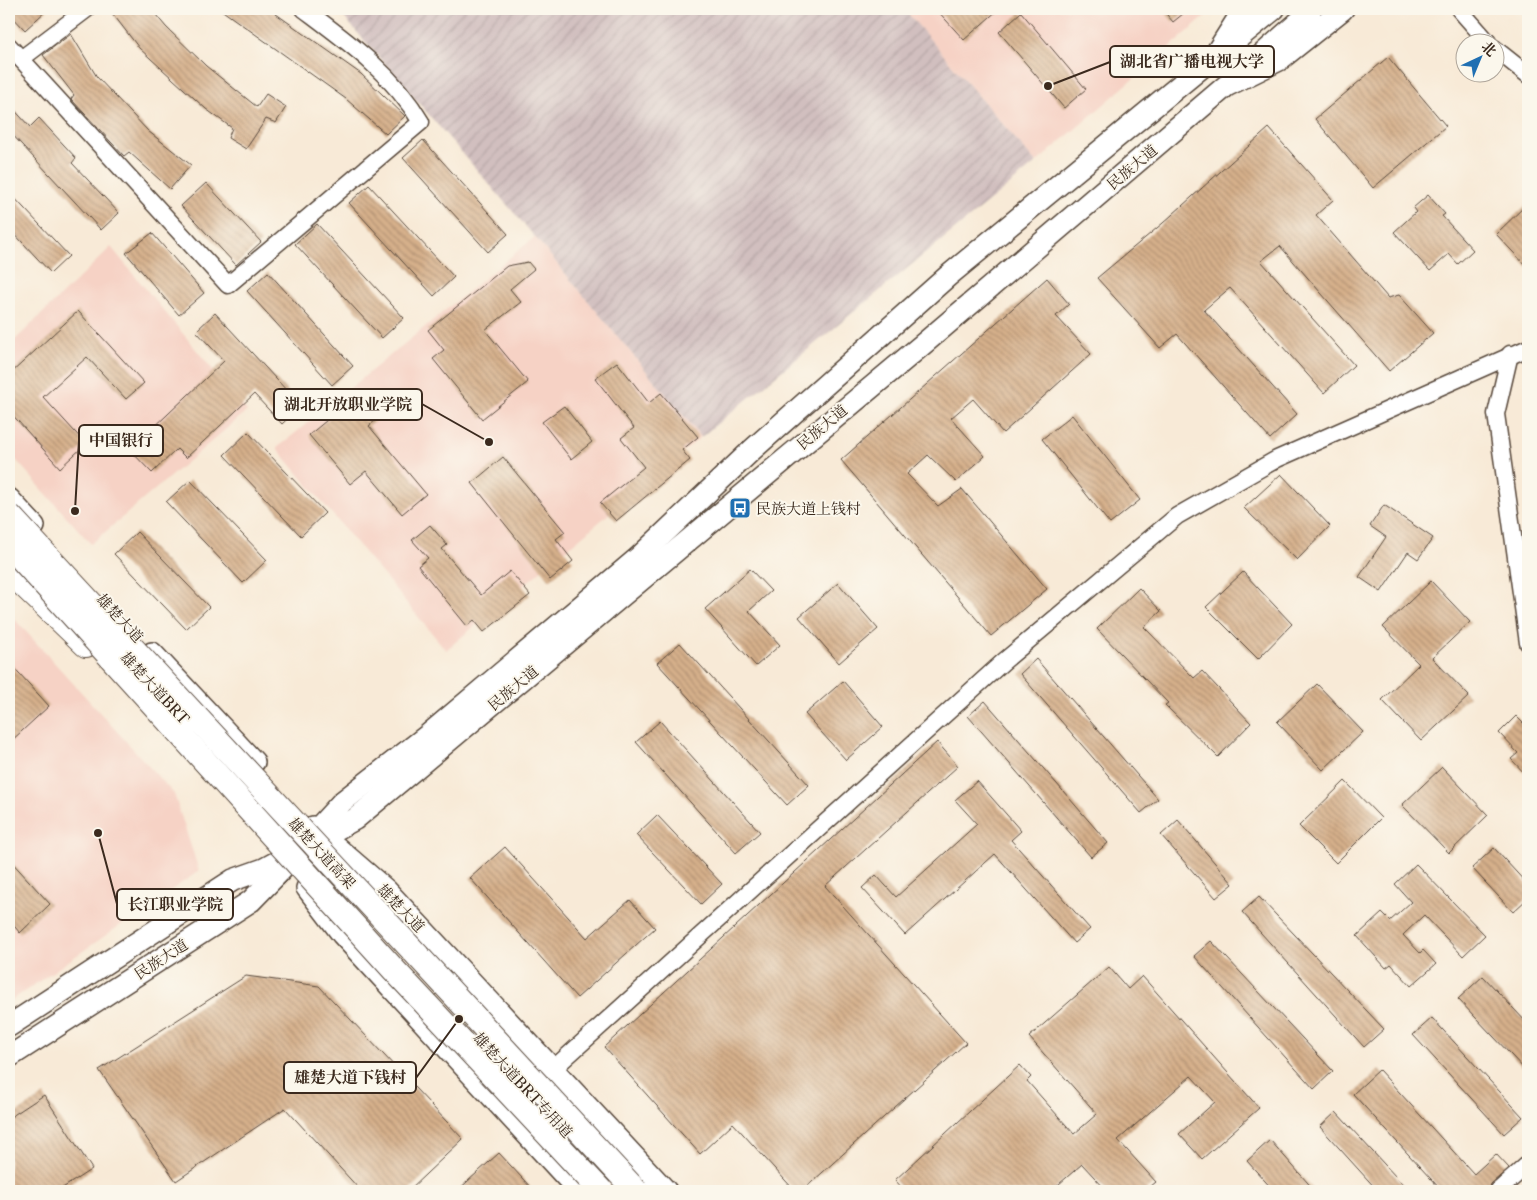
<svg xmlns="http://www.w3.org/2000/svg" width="1537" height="1200" viewBox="0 0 1537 1200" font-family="'Libre Caslon Text','Noto Serif SC',serif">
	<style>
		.built { fill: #f6d2c5 }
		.industrial { fill: url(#industrial-furrows) }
		.building { fill: url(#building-back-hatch) }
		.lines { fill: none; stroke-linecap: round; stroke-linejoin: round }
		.minor-casing { stroke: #57473a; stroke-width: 19 }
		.major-casing { stroke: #57473a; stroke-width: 24 }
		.highway-casing { stroke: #57473a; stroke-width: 26 }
		.minor { stroke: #fff; stroke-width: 16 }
		.major { stroke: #fff; stroke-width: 21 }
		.highway { stroke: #fff; stroke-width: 24 }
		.highway-bridge-casing { stroke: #57473a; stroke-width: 26; stroke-linecap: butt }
		.highway-bridge { stroke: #fff; stroke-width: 24 }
		.labels { text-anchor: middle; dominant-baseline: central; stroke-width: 4; stroke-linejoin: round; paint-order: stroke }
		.street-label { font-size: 15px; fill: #3b2a1e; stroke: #fbf7ec }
		.poi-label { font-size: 15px; fill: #3b2a1e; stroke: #fbf7ec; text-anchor: start }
		.leader { fill: none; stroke: #3b2a1e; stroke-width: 2 }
		.callout-dot { fill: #3b2a1e; stroke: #fbf7ec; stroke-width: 2 }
		.callout { fill: #fbf7ec; stroke: #3b2a1e; stroke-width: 2 }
		.callout-label { font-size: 16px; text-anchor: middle; font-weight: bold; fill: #3b2a1e }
	</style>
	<defs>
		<pattern id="industrial-furrows" width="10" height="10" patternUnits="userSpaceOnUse" patternTransform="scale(1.25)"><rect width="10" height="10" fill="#d1bfbf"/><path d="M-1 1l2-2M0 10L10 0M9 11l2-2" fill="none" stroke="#b4a4a4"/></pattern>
		<pattern id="building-back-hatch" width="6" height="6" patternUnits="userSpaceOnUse" patternTransform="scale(1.25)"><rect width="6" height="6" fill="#d6b08b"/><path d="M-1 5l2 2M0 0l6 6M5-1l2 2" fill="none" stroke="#af8f71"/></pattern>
	</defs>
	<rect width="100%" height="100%" fill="#fbf7ec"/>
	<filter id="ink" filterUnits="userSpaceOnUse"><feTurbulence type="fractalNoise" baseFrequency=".02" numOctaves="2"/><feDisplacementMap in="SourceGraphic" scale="10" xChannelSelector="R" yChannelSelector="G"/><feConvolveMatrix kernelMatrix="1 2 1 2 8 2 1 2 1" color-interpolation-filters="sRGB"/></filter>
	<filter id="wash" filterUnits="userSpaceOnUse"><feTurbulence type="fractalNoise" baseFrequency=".0096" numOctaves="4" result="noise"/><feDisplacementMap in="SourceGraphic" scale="20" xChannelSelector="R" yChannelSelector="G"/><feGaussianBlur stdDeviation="1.12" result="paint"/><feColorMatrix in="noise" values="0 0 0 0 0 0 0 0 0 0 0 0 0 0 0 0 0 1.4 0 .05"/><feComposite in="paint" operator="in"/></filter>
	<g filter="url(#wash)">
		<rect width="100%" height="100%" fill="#f8ead7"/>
		<g class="built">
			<path d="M904,9h310l-178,154z"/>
			<path d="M535,237l166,200 -255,213 -169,-202z"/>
			<path d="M111,247l136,164 -156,133 -82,-92v-106z"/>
			<path d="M9,613l165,181 25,77 -190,131z"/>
		</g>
		<path class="industrial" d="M337,9h567l132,154 -335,274 -166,-200z"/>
		<g id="blocks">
			<g class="building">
				<path d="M9,9h39l-23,21 -16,-17z"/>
				<path d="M109,9h42l15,18 40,39 51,41 9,-13 20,13 -10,16 -10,-4 -20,30 -18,-11 4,-10 -26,-19 -67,-61z"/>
				<path d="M220,9h49l92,65 44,42 -19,18 -40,-35z"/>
				<path d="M936,9h63l-35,31z"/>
				<path d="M1162,9h27l-16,13z"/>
				<path d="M1021,12l65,77 -22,19 -65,-76z"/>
				<path d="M71,34l26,43 51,54 43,34 -21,24 -41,-37 -5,4 -53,-57 3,-4 -31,-40z"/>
				<path d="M1388,57l58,69 -73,62 -58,-69z"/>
				<path d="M9,104l21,23 9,-9 37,40 -4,5 47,50 -18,17 -92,-99z"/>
				<path d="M1269,128l64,72 -17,15 72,83 11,-3 34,38 -44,38 -109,-125 -19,15 93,104 -30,28 -94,-105 -5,4 -21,18 93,104 -27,25 -93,-105 -17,14 -63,-70 66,-55z"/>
				<path d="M423,140l85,94 -20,18 -85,-94z"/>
				<path d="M206,183l55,59 -25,23 -55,-59z"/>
				<path d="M369,185l85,92 -20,19 -85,-93z"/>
				<path d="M9,192l60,64 -18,17 -42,-45z"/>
				<path d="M1428,195l17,19 -3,2 31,34 -15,14 -9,-10 -19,17 -36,-39 22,-20 -3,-4z"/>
				<path d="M1528,203v65l-32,-34z"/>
				<path d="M317,224l87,94 -22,20 -87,-94z"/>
				<path d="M152,233l52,60 -25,22 -53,-62z"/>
				<path d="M528,262l6,7 -24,20 11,13 -36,28 43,52 -46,37 -49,-60 11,-9 -16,-20 79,-64z"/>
				<path d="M268,272l85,94 -21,19 -85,-94z"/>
				<path d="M1047,278l22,26 -13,12 35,38 -88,79 -30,-34 -22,19 34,38 -29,26 -28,-27 -21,19 31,32 24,-17 85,100 -56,47 -150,-176z"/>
				<path d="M78,311l66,72 -18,16 -39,-42 -44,40 43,47 -26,24 -51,-57v-36z"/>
				<path d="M215,313l86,93 -19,18 -28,-30 -68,64 -9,-9 -25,24 -22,-23 94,-89 -28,-30z"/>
				<path d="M617,362l32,41 12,-10 37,44 -16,13 8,10 -74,61 -16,-18 44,-36 -23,-29 13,-10 -39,-50z"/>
				<path d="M356,396l20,24 -7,6 57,68 -24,20 -36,-43 -16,13 -41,-49z"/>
				<path d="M564,406l28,36 -21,17 -29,-37z"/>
				<path d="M1072,415l68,85 -30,24 -68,-85z"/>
				<path d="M248,432l77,81 -24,23 -77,-81z"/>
				<path d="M503,457l62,75 -9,7 17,22 -23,19 -78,-97z"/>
				<path d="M1281,474l49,52 -33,34 -53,-52z"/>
				<path d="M190,480l77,80 -24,23 -77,-81z"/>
				<path d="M1384,505l49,33 -15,21 -10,-7 -27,40 -22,-15 27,-40 -16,-11z"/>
				<path d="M430,525l17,20 -5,4 39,46 29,-24 20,24 -46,37 -10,-12 -7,6 -49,-60 10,-8 -16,-18z"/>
				<path d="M137,532l72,75 -23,22 -72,-75z"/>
				<path d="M750,569l21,22 -22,20 31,34 -24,21 -51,-57z"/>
				<path d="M1243,572l49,52 -34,35 -52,-52z"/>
				<path d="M1431,581l39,41 -38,36 37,38 -48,45 -39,-41 37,-36 -36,-37z"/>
				<path d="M838,583l40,46 -39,34 -40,-46z"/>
				<path d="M1139,588l22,23 -17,16 50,51 8,-7 49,52 -33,34 -53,-52 3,-2 -71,-74z"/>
				<path d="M680,643l129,142 -22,20 -130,-142z"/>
				<path d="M1036,659l122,140 -17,14 -121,-139z"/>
				<path d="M9,662l40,44 -40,37z"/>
				<path d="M843,681l40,46 -37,33 -41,-46z"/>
				<path d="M1317,684l46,48 -40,38 -46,-48z"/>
				<path d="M985,701l123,142 -17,14 -123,-141z"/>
				<path d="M1516,716l12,12v49l-17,-18 7,-6 -19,-20z"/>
				<path d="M660,721l100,111 -24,21 -100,-111z"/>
				<path d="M937,742l21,24 -133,120 141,157 -164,148h-7l-62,-68 -33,31 -96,-107z"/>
				<path d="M1442,767l46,48 -39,38 -47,-48z"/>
				<path d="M977,781l44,50 -10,9 79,89 -16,14 -79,-89 -90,81 -43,-47 14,-13 20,22 81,-73 -22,-24z"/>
				<path d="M1345,781l36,37 -45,45 -37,-37z"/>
				<path d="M657,815l65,69 -21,20 -65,-69z"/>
				<path d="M1178,820l55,64 -17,14 -55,-63z"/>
				<path d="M505,847l82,91 43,-38 25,28 -78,70 -107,-120z"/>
				<path d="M1494,848l34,37v13l-15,14 -41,-44z"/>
				<path d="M9,859l41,45 -30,29 -11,-13z"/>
				<path d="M1416,864l69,71 -22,21 -39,-41 -21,20 17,18 3,-3 13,14 -25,22 -20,-22 -5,4 -29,-32 25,-23 8,8 21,-19 -16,-18z"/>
				<path d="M1259,897l125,132 -20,18 -122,-135z"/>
				<path d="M1211,941l122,130 -19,18 -120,-133z"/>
				<path d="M1109,967l19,22 14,-13 117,132 -57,51 -23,-25 36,-32 -24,-26 -73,64 38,42 -11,9h-38l-25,-27 -31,27h-146l-10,-11 125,-115 11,12 -4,4 47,53 23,-20 -68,-77z"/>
				<path d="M246,976l73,10 144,153 -55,52h-47l-76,-83 -109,73 -77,-111z"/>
				<path d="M1483,976l45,48v49l-70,-74z"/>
				<path d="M1432,1018l91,99 -19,17 -91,-99z"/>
				<path d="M1379,1070l95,104 22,-20 13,14 -18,16 -3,7h-46l-89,-97z"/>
				<path d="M44,1095l48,74 -34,22h-49v-73z"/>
				<path d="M1336,1112l73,79h-31l-58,-64z"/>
				<path d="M1270,1140l45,51h-41l-27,-30z"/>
				<path d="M499,1153l35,38h-77z"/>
			</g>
		</g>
	</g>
	<g filter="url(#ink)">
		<use href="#blocks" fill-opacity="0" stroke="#57473a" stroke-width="1"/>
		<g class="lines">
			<g class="minor-casing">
				<g id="minor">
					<path d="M1459,9l29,33"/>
					<path d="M9,46l219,239 193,-163c-28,-48 -73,-80 -117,-113"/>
					<path d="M1494,48l34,27"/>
					<path d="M21,59l66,-50"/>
					<path d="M1510,354l-14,60 32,229"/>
					<path d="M553,1069l450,-407 174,-146 100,-57 251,-111"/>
					<path d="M1498,1191l30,-27"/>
				</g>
			</g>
			<g class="major-casing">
				<g id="major">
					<path d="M1226,48l48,-39"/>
					<path d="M1247,68l63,-56"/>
					<path d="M9,499l25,27"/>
					<path d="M152,653l102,109"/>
					<path d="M313,827l73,63 280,301"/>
					<path d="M310,837l32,-35 86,-67 210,-177 114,-108 196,-174 265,-218 31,-49"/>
					<path d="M307,888l35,46 237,257"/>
					<path d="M9,1026l224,-146 31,-11 91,-50 573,-479 298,-254 53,-26 64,-51"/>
					<path d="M9,1057l242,-156 39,-40"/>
				</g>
			</g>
			<g class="highway-casing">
				<path id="highway" d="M9,571l77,74"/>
			</g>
			<use href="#minor" class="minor"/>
			<use href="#major" class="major"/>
			<use href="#highway" class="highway"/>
			<g class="highway-bridge-casing">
				<g id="highway-bridge">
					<path d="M9,515c208,226 419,450 627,676"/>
					<path d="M9,545l386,426 206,220"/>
				</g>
			</g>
			<use href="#highway-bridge" class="highway-bridge"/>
		</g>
	</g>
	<defs>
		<g id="bus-square" transform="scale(1.125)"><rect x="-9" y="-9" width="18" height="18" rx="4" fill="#1f6fb2" stroke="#fbf7ec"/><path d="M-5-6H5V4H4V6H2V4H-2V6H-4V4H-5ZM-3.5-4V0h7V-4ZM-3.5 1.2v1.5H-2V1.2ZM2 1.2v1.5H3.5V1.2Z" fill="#fff"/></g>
	</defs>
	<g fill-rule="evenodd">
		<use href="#bus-square" x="740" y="508"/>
	</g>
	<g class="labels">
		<g class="street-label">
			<text transform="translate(1132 167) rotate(-40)">民族大道</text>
			<text transform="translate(822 427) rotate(-40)">民族大道</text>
			<text transform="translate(120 618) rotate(47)">雄楚大道</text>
			<text transform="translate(155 688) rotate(47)">雄楚大道BRT</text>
			<text transform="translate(513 688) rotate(-40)">民族大道</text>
			<text transform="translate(322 853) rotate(47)">雄楚大道高架</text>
			<text transform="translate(401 908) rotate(46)">雄楚大道</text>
			<text transform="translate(161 959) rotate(-33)">民族大道</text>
			<text transform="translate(523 1085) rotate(47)">雄楚大道BRT专用道</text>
		</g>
		<g class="poi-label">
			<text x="756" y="508">民族大道上钱村</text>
		</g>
	</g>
	<path class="leader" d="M1048 86L1110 62M489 442L422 404M75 511L79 440M98 833L117 904M459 1019L416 1078"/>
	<g class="callout-dot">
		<circle cx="1048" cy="86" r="5"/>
		<circle cx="489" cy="442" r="5"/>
		<circle cx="75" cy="511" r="5"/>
		<circle cx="98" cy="833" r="5"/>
		<circle cx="459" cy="1019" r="5"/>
	</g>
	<g class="callout">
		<rect x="1110" y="46" width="164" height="31" rx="5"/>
		<rect x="274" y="389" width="148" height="31" rx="5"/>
		<rect x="79" y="425" width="84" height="31" rx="5"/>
		<rect x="117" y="889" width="116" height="31" rx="5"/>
		<rect x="284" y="1062" width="132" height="31" rx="5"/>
	</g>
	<g class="callout-label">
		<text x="1192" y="67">湖北省广播电视大学</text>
		<text x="348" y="410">湖北开放职业学院</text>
		<text x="121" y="446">中国银行</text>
		<text x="175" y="910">长江职业学院</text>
		<text x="350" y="1083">雄楚大道下钱村</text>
	</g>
	<rect width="1537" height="1200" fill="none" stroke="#fbf7ec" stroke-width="30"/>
	<g transform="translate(1480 58) rotate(44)"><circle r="24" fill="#fbf7ec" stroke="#aea59a"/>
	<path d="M0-4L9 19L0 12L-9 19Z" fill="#1f6fb2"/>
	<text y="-8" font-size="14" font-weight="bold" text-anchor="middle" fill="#3b2a1e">北</text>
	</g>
</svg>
